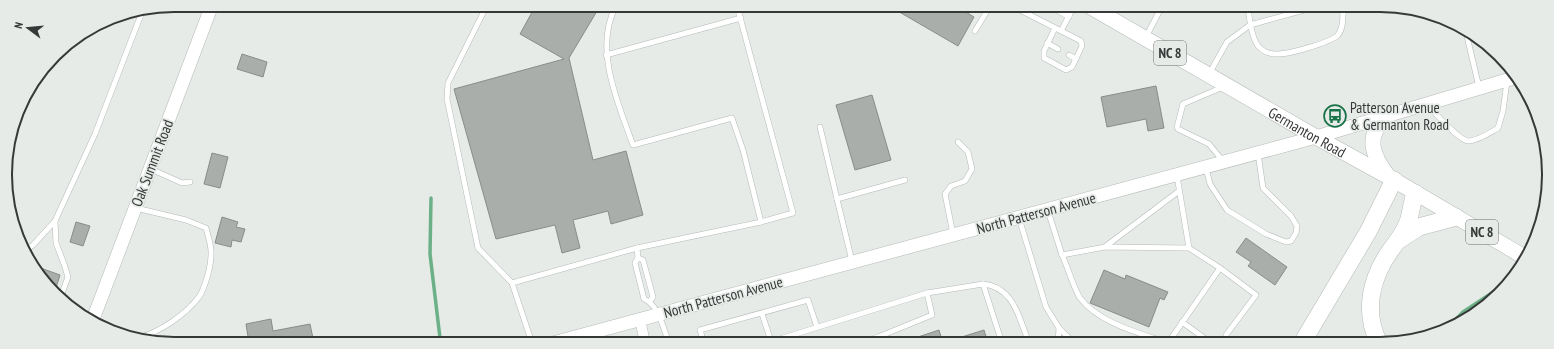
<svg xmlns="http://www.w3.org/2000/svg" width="1554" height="349" viewBox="0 0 1554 349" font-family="'PT Sans Narrow',sans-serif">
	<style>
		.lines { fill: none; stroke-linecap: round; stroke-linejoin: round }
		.stream { stroke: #6cb087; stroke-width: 3.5 }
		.building { fill: #a9aeaa; stroke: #898d8a }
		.service-casing { stroke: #b5bab7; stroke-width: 6 }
		.minor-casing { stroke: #b5bab7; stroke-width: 11 }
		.secondary-casing { stroke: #b5bab7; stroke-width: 14 }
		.primary-casing { stroke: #b5bab7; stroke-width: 16 }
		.motorway-casing { stroke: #b5bab7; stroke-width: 18 }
		.service { stroke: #fff; stroke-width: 5 }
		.minor { stroke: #fff; stroke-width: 10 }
		.secondary { stroke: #fff; stroke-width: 13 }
		.primary { stroke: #fff; stroke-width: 15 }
		.motorway { stroke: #fff; stroke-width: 17 }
		.labels { text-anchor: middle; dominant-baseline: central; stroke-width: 3.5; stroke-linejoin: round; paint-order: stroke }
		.shield { fill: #e6ebe8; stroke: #6c6e6d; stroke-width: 1 }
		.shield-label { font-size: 14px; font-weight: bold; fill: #373938 }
		.poi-label { font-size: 15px; fill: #373938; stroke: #e6ebe8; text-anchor: start }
		.street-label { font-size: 15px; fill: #373938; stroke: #e6ebe8 }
		.rim { fill: none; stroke: #373938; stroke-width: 2 }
	</style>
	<rect width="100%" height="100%" fill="#e6ebe8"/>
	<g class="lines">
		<g class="stream">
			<path d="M431,198l-1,56 10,84"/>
			<path d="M1446,329l17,-17 44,-29"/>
		</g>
	</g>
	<g class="building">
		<path d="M536,5l64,1 -31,52 24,102 33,-9 17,64 -32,9 -3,-13 -35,9 7,28 -18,5 -7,-28 -59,14 -42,-150 110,-30 -44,-25z"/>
		<path d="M889,6h67l18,11 -16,29z"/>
		<path d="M242,54l25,8 -4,15 -26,-8z"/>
		<path d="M1156,86l8,42 -16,3 -2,-12 -39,8 -6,-30z"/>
		<path d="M872,95l19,65 -36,10 -19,-65z"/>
		<path d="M212,153l16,4 -8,31 -16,-4z"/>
		<path d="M222,217l16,5 -2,5 9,2 -4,13 -9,-2 -1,7 -16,-4z"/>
		<path d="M76,222l14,4 -7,20 -13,-4z"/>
		<path d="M1246,238l41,29 -12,18 -27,-19 3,-4 -15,-10z"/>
		<path d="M35,266l25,9 -5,16 -15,-13z"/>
		<path d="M1104,270l21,9 1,-4 42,17 -4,8 -4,-2 -11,29 -59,-24z"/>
		<path d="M271,319l2,12 37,-7 4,19h-65l-3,-19z"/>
		<path d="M939,330l4,13h-37v-2z"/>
		<path d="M984,330l4,13h-39v-2z"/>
	</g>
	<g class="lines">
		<g class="service-casing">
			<g id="service">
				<path d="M487,5l-39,78 -1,16 31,149 34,35"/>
				<path d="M616,6c-23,42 2,97 17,139l99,-27 11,32 18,72"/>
				<path d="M1022,6l-2,4 61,31 1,5 -10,21 -6,3 -22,-12v-7l11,-23"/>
				<path d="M1050,6l19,11"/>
				<path d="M1248,6c1,11 4,33 11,41 5,5 11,7 17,7 11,1 52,-11 61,-18 6,-6 6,-16 6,-23l-5,-7"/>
				<path d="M1343,13l5,-7"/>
				<path d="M1465,28l14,59"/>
				<path d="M975,31l15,-25"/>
				<path d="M1061,31l13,-25"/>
				<path d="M1146,37l16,-31"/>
				<path d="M1047,43l11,6"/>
				<path d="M606,55l135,-37"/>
				<path d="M1069,55l7,4"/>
				<path d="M1209,74l18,-32 23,-17 69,-19"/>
				<path d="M1223,87l-40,17 -6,23 1,2 31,15 14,17"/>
				<path d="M1427,105c8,7 33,37 42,36 11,-1 20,-8 29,-13l5,-17 4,-30"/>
				<path d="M820,127l17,72"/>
				<path d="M1206,168l4,16 17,26 39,24 20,8 5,-1 5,-8 1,-7 -6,-10 -28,-28 -5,-35"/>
				<path d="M151,169l31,14 8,-1"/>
				<path d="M136,208l50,12 20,8c2,8 6,19 5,27 0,11 -6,33 -12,42 -14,18 -39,35 -61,41"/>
				<path d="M1048,211l14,44 43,-8 84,1 -12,-72"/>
				<path d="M1019,218l27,89 13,21 15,15"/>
				<path d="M55,221l1,22 8,21 4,13 -7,19"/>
				<path d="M953,234l-8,-40 6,-8 14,-5 7,-12 -4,-17 -10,-10"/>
				<path d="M1106,246l73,-55"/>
				<path d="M1189,248l31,20 36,27 -30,40"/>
				<path d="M26,250l7,-5 22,-24 40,-87 47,-122"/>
				<path d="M1062,255c5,10 12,34 18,43 19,25 59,35 88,45l52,-75"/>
				<path d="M638,258l-1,-10 124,-26 32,-9 -56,-207"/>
				<path d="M852,261l-15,-62 68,-19"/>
				<path d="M983,284l19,59"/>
				<path d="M650,301l3,-4 -10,-37 -5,-2 -3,5 9,36c15,6 19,29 25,44"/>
				<path d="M762,314l9,27"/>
				<path d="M1182,322l29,21"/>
				<path d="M878,337l54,-22 -5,-22"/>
				<path d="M532,343l-20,-60 125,-35"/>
				<path d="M704,343l-4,-13 108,-30 9,27"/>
				<path d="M767,343l160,-50 56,-9c31,3 36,34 46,59"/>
				<path d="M859,343l19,-6 2,6"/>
				<path d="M1058,343l1,-15"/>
			</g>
		</g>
		<g class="minor-casing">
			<path id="minor" d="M640,319l5,24"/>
		</g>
		<g class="secondary-casing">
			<g id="secondary">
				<path d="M92,322l120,-317"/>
				<path d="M553,343l763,-206 201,-60"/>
			</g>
		</g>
		<g class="primary-casing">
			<g id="primary">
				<path id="s1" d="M1089,6l227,131 78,43 132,78"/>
				<path d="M1388,176c-16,-21 -24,-41 0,-60"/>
			</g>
		</g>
		<g class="motorway-casing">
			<g id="motorway">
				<path d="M1399,240l20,-13 37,-10"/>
				<path d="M1302,343l66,-111 26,-52"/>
				<path d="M1379,343c-16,-31 -8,-65 11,-92 7,-9 14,-18 18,-29 3,-9 4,-20 7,-29"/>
			</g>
		</g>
		<use href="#service" class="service"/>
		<use href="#minor" class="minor"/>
		<use href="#secondary" class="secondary"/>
		<use href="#primary" class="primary"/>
		<use href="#motorway" class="motorway"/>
	</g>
	<defs>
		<g id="bus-ring" transform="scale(1.15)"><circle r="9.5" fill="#e6ebe8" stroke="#197348" stroke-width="1.5"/><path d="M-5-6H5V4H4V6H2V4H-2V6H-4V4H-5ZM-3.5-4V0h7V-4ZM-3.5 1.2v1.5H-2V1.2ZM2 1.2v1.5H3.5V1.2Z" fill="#197348"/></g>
	</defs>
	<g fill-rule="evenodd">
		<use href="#bus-ring" x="1335" y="116"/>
	</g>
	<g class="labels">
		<g class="shield">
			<rect x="1154" y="41" width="32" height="24" rx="3"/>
			<rect x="1466" y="220" width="32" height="24" rx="3"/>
		</g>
		<g class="shield-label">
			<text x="1170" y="53">NC 8</text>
			<text x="1482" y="232">NC 8</text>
		</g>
		<g class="poi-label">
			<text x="1350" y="107">Patterson Avenue<tspan x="1350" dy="17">&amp; Germanton Road</tspan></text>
		</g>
		<g class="street-label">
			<text stroke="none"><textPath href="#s1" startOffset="252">Germanton Road</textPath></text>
			<text transform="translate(152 163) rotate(-69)">Oak Summit Road</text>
			<text transform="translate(1036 213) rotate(-15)">North Patterson Avenue</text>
			<text transform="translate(723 297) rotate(-15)">North Patterson Avenue</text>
		</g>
	</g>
	<path d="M0 0H1554V349H0ZM174 12H1380A162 162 0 0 1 1542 174V175A162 162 0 0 1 1380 337H174A162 162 0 0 1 12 175V174A162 162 0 0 1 174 12Z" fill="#e6ebe8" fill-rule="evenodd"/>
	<path class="rim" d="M174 12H1380A162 162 0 0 1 1542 174V175A162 162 0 0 1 1380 337H174A162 162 0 0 1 12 175V174A162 162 0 0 1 174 12Z"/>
	<g transform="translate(28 28) rotate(286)" stroke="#e6ebe8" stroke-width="3" paint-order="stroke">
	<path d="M0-3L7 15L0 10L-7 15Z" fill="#373938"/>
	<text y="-6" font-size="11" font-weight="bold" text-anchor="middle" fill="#373938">N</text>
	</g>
</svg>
